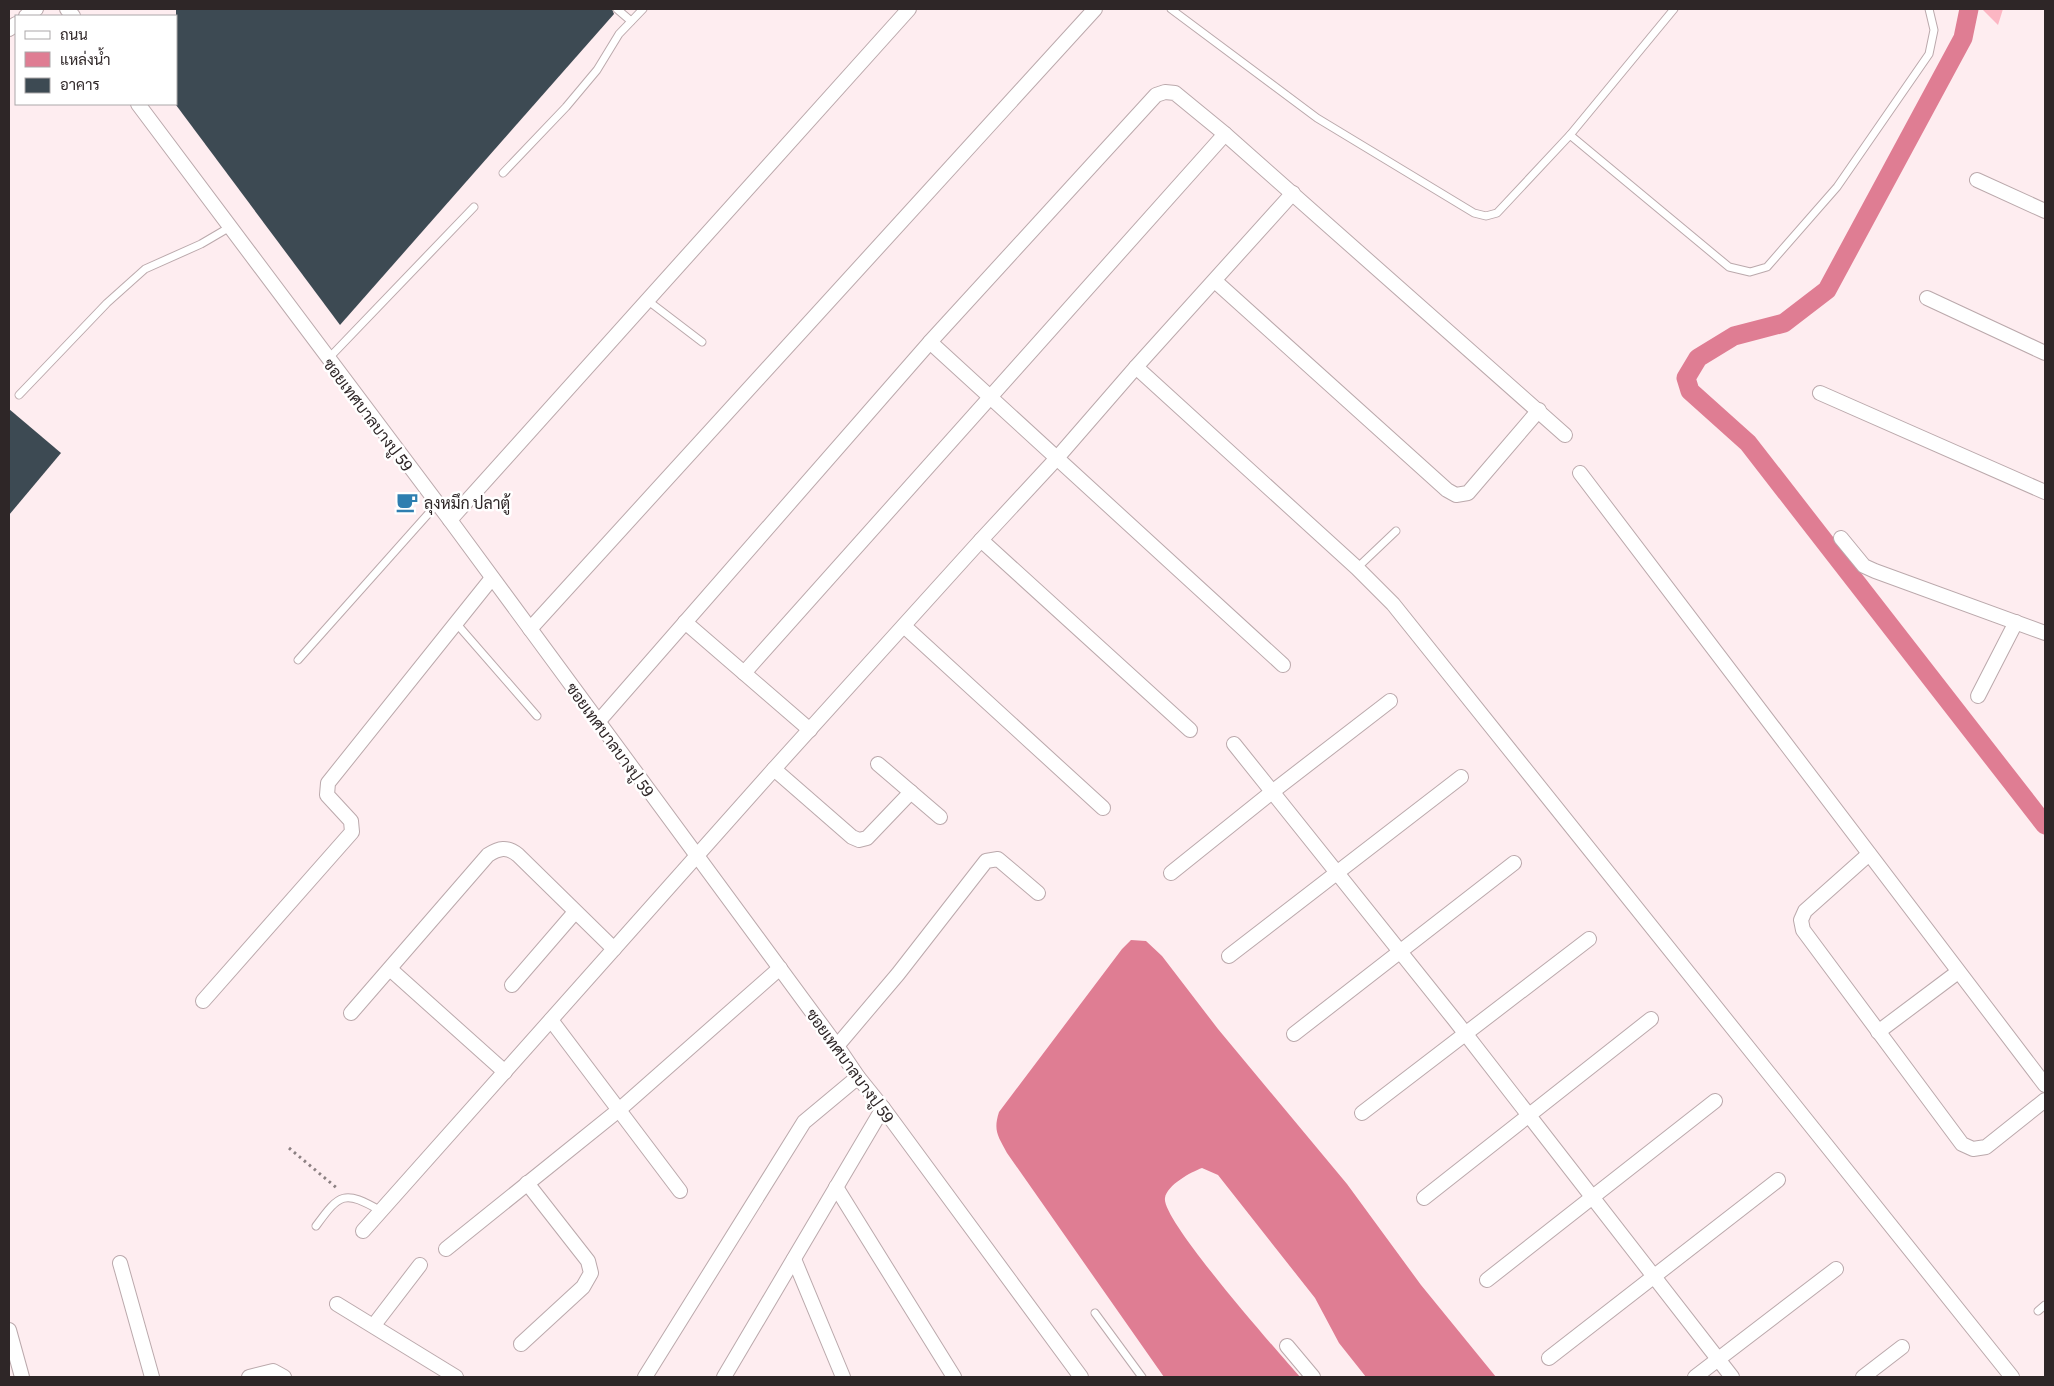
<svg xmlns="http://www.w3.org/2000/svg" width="2054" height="1386" viewBox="0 0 2054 1386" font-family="Literata,Sarabun,serif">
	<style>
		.green { fill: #fcb6c3 }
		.water { fill: #df7d93 }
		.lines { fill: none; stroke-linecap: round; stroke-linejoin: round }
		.canal { stroke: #df7d93; stroke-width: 19 }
		.building { fill: #3d4a53 }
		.service-casing { stroke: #bba9ac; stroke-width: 9 }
		.minor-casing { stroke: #bba9ac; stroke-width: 16 }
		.path { stroke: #8c8082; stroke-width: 3; stroke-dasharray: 2.5 4; stroke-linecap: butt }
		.service { stroke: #fff; stroke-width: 7 }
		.minor { stroke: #fff; stroke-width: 14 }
		.labels { text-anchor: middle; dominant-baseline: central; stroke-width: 5; stroke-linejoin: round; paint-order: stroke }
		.street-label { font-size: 16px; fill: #2e2627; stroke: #fff }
		.poi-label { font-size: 16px; fill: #2e2627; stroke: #fff; text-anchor: start }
	</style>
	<rect width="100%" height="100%" fill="#feedf0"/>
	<path class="green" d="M1982,9h21l-5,16z"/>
	<path class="water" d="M1131,940l15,1 16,15 56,73 129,155 74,101 75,92h-130l-27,-34 -24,-45 -97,-123 -16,-7c-11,4 -35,17 -37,30 -4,22 114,155 135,179h-136l-157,-224c-9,-17 -14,-22 -8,-41l123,-163z"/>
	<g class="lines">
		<path class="canal" d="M1969,9l-6,29 -136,252 -43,33 -50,13 -36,22 -12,20 4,13 58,52 297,382"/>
	</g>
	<g class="building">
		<path d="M176,9h436l2,5 -274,311 -164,-220z"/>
		<path d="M9,409l52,44 -52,62z"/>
	</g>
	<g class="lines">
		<g class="service-casing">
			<g id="service">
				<path d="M617,9l14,12"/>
				<path d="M1171,9l146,109 157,95 12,3 11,-3 73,-78 159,132 21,5 17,-5 70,-80 92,-133 5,-24 -5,-21"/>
				<path d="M1570,135l104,-126"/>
				<path d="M503,173l63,-66 31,-37 22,-36 24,-25"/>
				<path d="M647,300l55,42"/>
				<path d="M328,359l146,-152"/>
				<path d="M19,395l88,-92 38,-34 56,-25 29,-17"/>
				<path d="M1357,568l39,-37"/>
				<path d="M456,623l81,93"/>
				<path d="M298,660l139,-156"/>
				<path d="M316,1226c24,-33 28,-36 65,-15"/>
				<path d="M2038,1311l7,-6"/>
				<path d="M1095,1313l47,64"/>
			</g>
		</g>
		<g class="minor-casing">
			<g id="minor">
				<path d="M67,9l6,7"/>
				<path d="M26,16l10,-7"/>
				<path d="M9,29l7,-5"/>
				<path d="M138,104l312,416 387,526 21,31 25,31 198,269"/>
				<path d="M1977,180l68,31"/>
				<path d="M1215,281l232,209 9,5 12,-2 71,-83"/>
				<path d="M1927,298l118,55"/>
				<path d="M930,342l353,323"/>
				<path d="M1136,367l221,201 36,36 619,773"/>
				<path d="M1820,393l225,99"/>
				<path d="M1580,473l465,612"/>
				<path d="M450,520l459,-511"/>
				<path d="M1841,538l23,28 11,5 170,62"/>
				<path d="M981,540l209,190"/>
				<path d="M685,622l125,108"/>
				<path d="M904,626l199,182"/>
				<path d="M530,629l565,-620"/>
				<path d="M744,673l481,-539"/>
				<path d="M1978,696l38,-74"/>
				<path d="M598,722l332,-380 226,-247 9,-3 10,1 50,41 340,301"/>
				<path d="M1234,744l220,275 278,358"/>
				<path d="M878,764l62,53"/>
				<path d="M774,769l78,68 7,3 8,-2 44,-46"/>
				<path d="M1869,854l-64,57 -4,9 2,10 159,214 11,5 13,-2 59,-47"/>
				<path d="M1171,873l101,-81 118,-91"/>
				<path d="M1229,956l232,-179"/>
				<path d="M390,969l115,103"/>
				<path d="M512,985l63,-73"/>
				<path d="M203,1001l149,-169 -1,-11 -24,-26 1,-12 164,-205"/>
				<path d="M351,1013l137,-158c11,-7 19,-9 30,0l96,94"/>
				<path d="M551,1020l129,171"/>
				<path d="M1878,1032l80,-60"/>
				<path d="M1294,1034l220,-171"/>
				<path d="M837,1046l61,-72 88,-113 12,-2 40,34"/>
				<path d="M1362,1113l227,-174"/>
				<path d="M836,1187l118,190"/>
				<path d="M1424,1198l227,-179"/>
				<path d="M363,1231l411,-462 207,-229 76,-82 79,-91 157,-174"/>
				<path d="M446,1249l174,-140 160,-141"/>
				<path d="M794,1259l49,118"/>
				<path d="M120,1263l32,114"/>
				<path d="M1487,1280l228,-179"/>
				<path d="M337,1304l119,73"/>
				<path d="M374,1325l46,-60"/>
				<path d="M9,1330l13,47"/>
				<path d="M521,1344l62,-57 8,-14 -3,-12 -61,-78"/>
				<path d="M1287,1346l26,31"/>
				<path d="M1549,1358l229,-178"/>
				<path d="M249,1377l24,-6 11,6"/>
				<path d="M645,1377l159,-255 54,-45"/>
				<path d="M724,1377l159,-269"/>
				<path d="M1695,1377l141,-108"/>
				<path d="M1863,1377l39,-30"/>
			</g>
		</g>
		<path class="path" d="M289,1148l49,41"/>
		<use href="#service" class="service"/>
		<use href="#minor" class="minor"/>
	</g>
	<defs>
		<g id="cafe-bare" transform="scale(1.725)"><path d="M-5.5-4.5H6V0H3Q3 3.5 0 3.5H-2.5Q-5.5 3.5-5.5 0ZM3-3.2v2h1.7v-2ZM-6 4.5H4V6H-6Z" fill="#2e7eb0" stroke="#fff" stroke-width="2.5" paint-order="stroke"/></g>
	</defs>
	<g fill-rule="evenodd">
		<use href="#cafe-bare" x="407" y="502"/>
	</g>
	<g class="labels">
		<g class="street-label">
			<text transform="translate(369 414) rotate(53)">ซอยเทศบาลบางปู 59</text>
			<text transform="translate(611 739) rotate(54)">ซอยเทศบาลบางปู 59</text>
			<text transform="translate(851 1065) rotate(54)">ซอยเทศบาลบางปู 59</text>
		</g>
		<g class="poi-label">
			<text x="424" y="502">ลุงหมึก ปลาตู้</text>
		</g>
	</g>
	<rect width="2054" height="1386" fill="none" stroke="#2e2627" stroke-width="20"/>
	<rect x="15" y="15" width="162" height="90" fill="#ffffff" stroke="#aba8a9"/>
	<rect x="25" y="31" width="25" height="8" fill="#ffffff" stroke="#aba8a9"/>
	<text x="60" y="40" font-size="15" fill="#2e2627">ถนน</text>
	<rect x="25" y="52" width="25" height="15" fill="#df7d93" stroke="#aba8a9"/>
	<text x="60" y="65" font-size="15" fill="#2e2627">แหล่งน้ำ</text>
	<rect x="25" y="78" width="25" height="15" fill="#3d4a53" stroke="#aba8a9"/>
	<text x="60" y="90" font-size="15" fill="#2e2627">อาคาร</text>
</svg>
